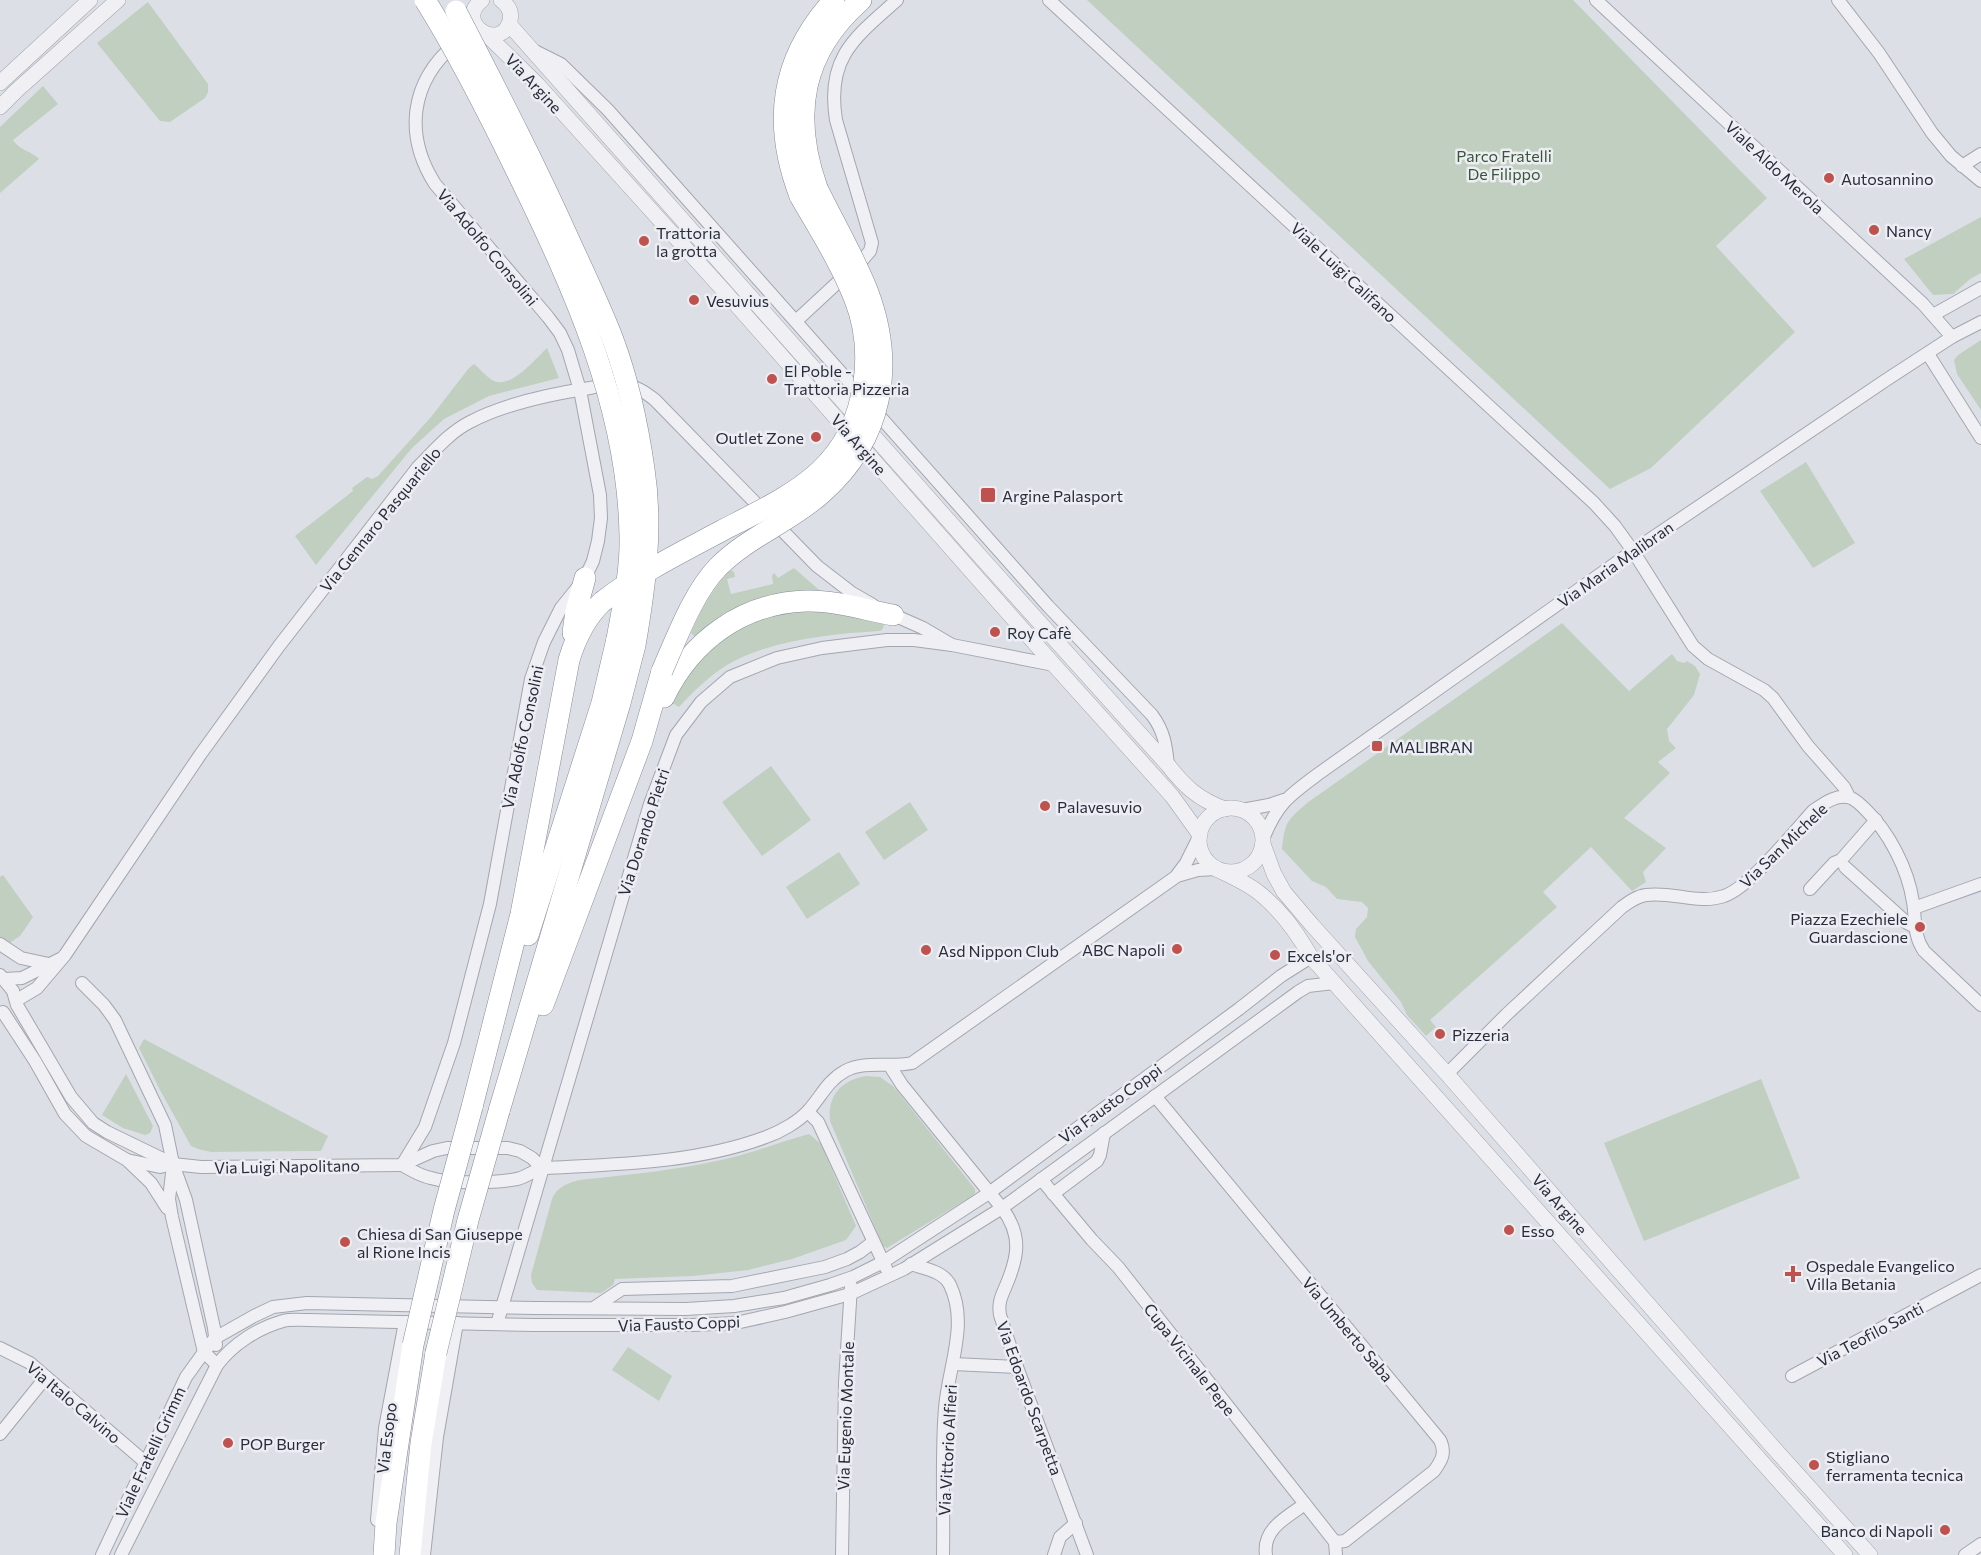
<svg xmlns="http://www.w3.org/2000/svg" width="1981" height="1555" viewBox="0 0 1981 1555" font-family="Commissioner,sans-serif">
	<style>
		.green { fill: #c0cfbf }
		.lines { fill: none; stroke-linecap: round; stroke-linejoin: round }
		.minor-casing { stroke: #a3a6af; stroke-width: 14 }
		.tertiary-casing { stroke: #a3a6af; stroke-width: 16 }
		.trunk-casing { stroke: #868b9b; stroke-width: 22 }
		.minor { stroke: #f0f0f4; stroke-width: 12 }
		.tertiary { stroke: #f0f0f4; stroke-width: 15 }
		.trunk { stroke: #fff; stroke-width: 21 }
		.trunk-bridge-casing { stroke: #868b9b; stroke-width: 22; stroke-linecap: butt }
		.trunk-bridge { stroke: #fff; stroke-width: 21 }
		.poi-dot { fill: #bf524e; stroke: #edeef3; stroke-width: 2 }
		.labels { text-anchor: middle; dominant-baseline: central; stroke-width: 5; stroke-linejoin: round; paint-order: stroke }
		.street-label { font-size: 16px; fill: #282c3b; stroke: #edeef3 }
		.park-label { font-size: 16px; fill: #375537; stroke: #edeef3 }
		.poi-label { font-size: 16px; fill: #282c3b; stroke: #edeef3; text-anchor: start }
	</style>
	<rect width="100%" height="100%" fill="#dddfe6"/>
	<g class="green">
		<path d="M1087,0h486l194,198 -51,48 79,86 -144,136 -41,21z"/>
		<path d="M148,2l60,82v8l-3,6 -35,24 -10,-1 -63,-78z"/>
		<path d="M43,86l15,18 -45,36c6,10 18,11 26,19l-39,34v-66z"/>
		<path d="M1981,217v56l-11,6 -17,15 -20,1 -29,-36z"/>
		<path d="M1981,340v70l-24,-36 -3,-14 4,-5z"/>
		<path d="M547,348l12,30 -70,18 -45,23 -32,29 -96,117 -21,-29 58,-45 -1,-3 15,-11 5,2 6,-3 53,-59 38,-49 5,-4c6,5 12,12 18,16 18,11 43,-21 55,-32z"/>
		<path d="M1806,462l49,81 -42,25 -53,-77z"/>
		<path d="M794,568l32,28 -113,27 -18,14 -4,-4c10,-24 22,-44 39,-63l4,2 1,5 -8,2 4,15 42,-10 -1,-8 2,-3 4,5z"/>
		<path d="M797,610l26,1 62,12 -3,7 -3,1c-47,3 -110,9 -152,34 -18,11 -33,26 -48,42l-10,-6 23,-35 40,-35 23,-10z"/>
		<path d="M1562,623l67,68 43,-37 5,7 7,2 3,-2 8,5 5,8 -6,21 -27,34 2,12 7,7 -18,14 12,11 -46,45 42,30 -23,24 3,10 -14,9 -41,-44 -48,45 14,15 -127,113 6,7 -10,9 -19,-21 -6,-13 -33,-41 -13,-24 1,-8 11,-12 1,-9 -6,-6 -25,-3 -11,-12 -14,-6 -30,-32c3,-28 5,-28 25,-46z"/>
		<path d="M771,766l40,54 -49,36 -40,-54z"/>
		<path d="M910,802l18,28 -44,30 -19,-28z"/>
		<path d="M839,852l21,32 -53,35 -21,-32z"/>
		<path d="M3,875l30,42 -13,19 -15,10 -5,-6v-63z"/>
		<path d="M144,1039l184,97 -7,15 -110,1 -13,-3 -7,-3 -30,-54 -22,-44z"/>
		<path d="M126,1074l27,52 -3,7 -5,2 -22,-7 -21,-13z"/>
		<path d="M866,1076l14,1 14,10 81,102v4l-3,3 -85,52 -4,-2 -53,-125c-3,-26 12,-41 36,-45z"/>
		<path d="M1761,1079l39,99 -156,63 -40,-98z"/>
		<path d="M809,1134l12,10 35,82 -10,14 -54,19 -44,11 -55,6 -78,3 -2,6 -12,8 -64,-3 -5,-7 -1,-8 21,-76c6,-14 22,-19 37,-20 45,-5 88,-9 132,-19 30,-6 58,-18 88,-26z"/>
		<path d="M628,1347l44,29 -13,25 -47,-31z"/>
	</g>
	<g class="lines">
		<g class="minor-casing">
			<g id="minor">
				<path d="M1049,0l545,503 21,23 18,25 60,95 15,13 56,31 9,8 35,48 36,41 5,10"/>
				<path d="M1596,0l327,304 29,33"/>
				<path d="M1838,0l41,53 53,80 19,23 30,25"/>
				<path d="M535,51l26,13 47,46 440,496 104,109c12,16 14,30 16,50"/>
				<path d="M1962,166l19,-12"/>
				<path d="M1933,315l48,-27"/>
				<path d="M796,321l68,-63 6,-7 2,-8 -36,-123c-10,-62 18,-82 61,-120"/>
				<path d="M1928,354l53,84"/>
				<path d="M889,613l34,15 29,17"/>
				<path d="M1242,810l27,-5 15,-5"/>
				<path d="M1263,839c15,-37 27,-44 58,-67l312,-221 253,-171 66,-43 29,-15"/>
				<path d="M1845,867l62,56 8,4"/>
				<path d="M1177,875l9,-12 14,-28"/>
				<path d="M1810,889l24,-26 7,-3 35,-40"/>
				<path d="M1914,908l67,-24"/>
				<path d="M0,944l21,14 28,6"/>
				<path d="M0,975l13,16 4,14 54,92 22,26 14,9 66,32 28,3 201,-2 31,-14 14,-3h61l12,3 12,7 10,10"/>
				<path d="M5,979l17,-1 38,-19"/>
				<path d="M82,983l22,22 11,15 50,105 8,39 13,36 28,128 2,17"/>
				<path d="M17,1000l20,-12 28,-33 135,-200 79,-109 139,-179c16,-16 32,-35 52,-45 36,-19 81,-28 120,-34 11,-2 22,-5 32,-4 14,2 23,8 33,16l162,166 35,27 21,12"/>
				<path d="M3,1012l32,49 30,53 21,22 41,24 33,7 13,-3"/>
				<path d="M890,1066l12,19 100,123c21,28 16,50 3,80 -4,9 -7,16 -5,27l17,52 70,188"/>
				<path d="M1447,1074l60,-60 115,-107c7,-5 15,-11 24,-12 26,-4 52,10 78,1 25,-8 69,-63 89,-85 10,-7 24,-18 38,-13 5,2 10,7 14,11 24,23 43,60 48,93 3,18 0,33 11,49l57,54"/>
				<path d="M1155,1096l285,344c6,13 2,20 -6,31l-89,70 -10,1"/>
				<path d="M808,1112l10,10 68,146"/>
				<path d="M129,1162l22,21 16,25"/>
				<path d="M173,1165l-4,34 3,18 32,135 13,13"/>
				<path d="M402,1165l23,-38 29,-84 36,-139 41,-225 13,-37 17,-34 24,-30 8,-17 5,-20 3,-23 -1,-23 -20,-105 -12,-40 -8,-17 -12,-16 -113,-133c-31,-49 -25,-102 20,-140"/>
				<path d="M402,1165c9,5 18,11 29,13 20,6 65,5 86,1 10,-2 19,-11 29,-11 74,-4 150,-5 220,-31 14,-5 32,-15 42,-26 13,-14 19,-30 37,-40 20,-11 45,-3 67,-8l265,-187 21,-6 18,-1"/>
				<path d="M1041,1179l51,61 26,27 217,275"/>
				<path d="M1053,1194l44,-33 3,-6 4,-22"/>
				<path d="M911,1264c14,5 32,7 39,21 19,39 -2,83 -5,123 -4,48 -1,98 -2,147"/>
				<path d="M595,1307l27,-18 110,-3 93,-19 22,-8 13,-7 13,-10"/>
				<path d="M497,1324l153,-520 26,-69 25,-33 29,-25 47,-19 45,-10 65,-8h27l38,5 102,20"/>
				<path d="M0,1348l30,15 115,99"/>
				<path d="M953,1364l64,3"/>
				<path d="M1792,1376l189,-101"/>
				<path d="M0,1434l46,-57"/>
				<path d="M377,1520l8,-92 20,-106"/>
				<path d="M1335,1542l1,13"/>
				<path d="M102,1555l84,-178 18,-25 11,-14 39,-22 19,-9 34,-4 228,5 151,1 48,-3 50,-8 46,-13 23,-8 30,-15 106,-69 250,-184 42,-33 30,-19"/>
				<path d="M121,1555l96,-190c16,-21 41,-37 66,-44 8,-2 16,-1 24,-1l227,5h158l44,-2 49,-11 65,-18 54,-25 98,-61 296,-216 10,-6 26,-3"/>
				<path d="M424,1555l13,-118 20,-114"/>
				<path d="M842,1555l3,-173 6,-96"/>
				<path d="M1054,1555l6,-18 16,-14"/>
				<path d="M1266,1555c-4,-26 21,-38 39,-51"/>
				<path d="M1965,1555l16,-11"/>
			</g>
		</g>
		<g class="tertiary-casing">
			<g id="tertiary">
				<path d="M482,0c-29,23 19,53 28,21 2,-9 -2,-16 -9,-21"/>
				<path d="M509,24l478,540 181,201c17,22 30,34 57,44"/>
				<path d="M486,34l51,50 188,208 329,373 118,131 28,39"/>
				<path d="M0,83l90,-83"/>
				<path d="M0,107l17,-17 101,-90"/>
				<circle cx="1231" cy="840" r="32"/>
				<path d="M1263,844l11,30 10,18 28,33 135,149 325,372 98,109"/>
				<path d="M1216,869c13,6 26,12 38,20 25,18 42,42 57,68l534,598"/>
			</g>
		</g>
		<g class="trunk-casing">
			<g id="trunk">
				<path d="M817,188c-26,-74 -15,-136 44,-188"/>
				<path d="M800,196c-28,-73 -20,-137 34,-196"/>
				<path d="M573,633l3,-22 9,-33"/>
				<path d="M664,697c27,-56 78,-94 142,-96 29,-1 59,9 87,14"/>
				<path d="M528,935l74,-232 15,-64"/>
				<path d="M543,1005l99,-264 20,-70"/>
				<path d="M472,1107l49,-193 48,-254c7,-23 16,-42 33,-58"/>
				<path d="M499,1111l121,-408 15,-58"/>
				<path d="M384,1555l2,-32 27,-178"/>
				<path d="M410,1555l11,-112 15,-90"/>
			</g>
		</g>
		<use href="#minor" class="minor"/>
		<use href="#tertiary" class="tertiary"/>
		<use href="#trunk" class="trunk"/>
		<g class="trunk-bridge-casing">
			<g id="trunk-bridge">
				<path d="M425,0c35,56 65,116 94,176 55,113 109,231 111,360 1,34 -7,70 -13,103"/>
				<path d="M456,11c39,76 78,151 113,229 15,33 31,66 44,100 15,40 25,87 31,129 9,59 1,118 -9,176"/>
				<path d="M602,602c37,-29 80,-50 121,-72 70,-36 129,-61 141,-148 4,-29 1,-58 -10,-85 -14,-35 -35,-68 -54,-101"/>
				<path d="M662,671c15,-34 31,-78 56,-104 31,-31 72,-45 104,-74 61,-54 74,-128 45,-203 -14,-35 -34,-69 -50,-102"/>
				<path d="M413,1345l31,-135 28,-103"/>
				<path d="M436,1353l32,-133 31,-109"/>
			</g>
		</g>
		<use href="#trunk-bridge" class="trunk-bridge"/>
	</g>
	<g class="poi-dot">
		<circle cx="1829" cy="178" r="6"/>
		<circle cx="1874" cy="230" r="6"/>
		<circle cx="644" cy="241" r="6"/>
		<circle cx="694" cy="300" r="6"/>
		<circle cx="772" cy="379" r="6"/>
		<circle cx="816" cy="437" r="6"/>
		<rect x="980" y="487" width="16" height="16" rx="3"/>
		<circle cx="995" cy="632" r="6"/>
		<rect x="1371" y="740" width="12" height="12" rx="3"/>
		<circle cx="1045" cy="806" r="6"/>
		<circle cx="1920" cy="927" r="6"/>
		<circle cx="1177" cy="949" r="6"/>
		<circle cx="926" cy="950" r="6"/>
		<circle cx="1275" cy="955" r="6"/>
		<circle cx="1440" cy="1034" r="6"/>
		<circle cx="1509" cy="1230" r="6"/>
		<circle cx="345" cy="1242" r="6"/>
		<path d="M1790 1265h6v6h6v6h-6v6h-6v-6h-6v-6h6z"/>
		<circle cx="228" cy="1443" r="6"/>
		<circle cx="1814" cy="1465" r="6"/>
		<circle cx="1945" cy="1530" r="6"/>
	</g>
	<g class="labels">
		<g class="street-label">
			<text transform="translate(534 83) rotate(47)">Via Argine</text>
			<text transform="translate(1775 167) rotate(43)">Viale Aldo Merola</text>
			<text transform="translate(488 247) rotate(50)">Via Adolfo Consolini</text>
			<text transform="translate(1344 272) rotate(43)">Viale Luigi Califano</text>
			<text transform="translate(859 444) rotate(49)">Via Argine</text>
			<text transform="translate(380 519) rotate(-51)">Via Gennaro Pasquariello</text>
			<text transform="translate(1615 564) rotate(-35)">Via Maria Malibran</text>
			<text transform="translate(522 737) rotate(-78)">Via Adolfo Consolini</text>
			<text transform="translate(643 832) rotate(-72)">Via Dorando Pietri</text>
			<text transform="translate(1783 845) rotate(-44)">Via San Michele</text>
			<text transform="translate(1110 1103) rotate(-36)">Via Fausto Coppi</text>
			<text transform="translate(287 1166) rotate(-1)">Via Luigi Napolitano</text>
			<text transform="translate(1560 1204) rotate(49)">Via Argine</text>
			<text transform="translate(679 1323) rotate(-2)">Via Fausto Coppi</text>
			<text transform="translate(1348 1329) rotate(50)">Via Umberto Saba</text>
			<text transform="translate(1870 1334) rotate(-28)">Via Teofilo Santi</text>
			<text transform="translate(1190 1359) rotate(52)">Cupa Vicinale Pepe</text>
			<text transform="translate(1030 1398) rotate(70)">Via Edoardo Scarpetta</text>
			<text transform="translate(74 1402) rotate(40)">Via Italo Calvino</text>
			<text transform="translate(845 1416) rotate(-88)">Via Eugenio Montale</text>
			<text transform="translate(386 1438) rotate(-83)">Via Esopo</text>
			<text transform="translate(947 1450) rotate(-87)">Via Vittorio Alfieri</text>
			<text transform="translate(150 1452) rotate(-65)">Viale Fratelli Grimm</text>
		</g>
		<g class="park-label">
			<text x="1504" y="155">Parco Fratelli<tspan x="1504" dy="18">De Filippo</tspan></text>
		</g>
		<g class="poi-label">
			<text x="1841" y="178">Autosannino</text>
			<text x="1886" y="230">Nancy</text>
			<text x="656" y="232">Trattoria<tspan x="656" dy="18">la grotta</tspan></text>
			<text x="706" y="300">Vesuvius</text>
			<text x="784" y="370">El Poble -<tspan x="784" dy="18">Trattoria Pizzeria</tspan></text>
			<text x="804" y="437" text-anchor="end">Outlet Zone</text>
			<text x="1002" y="495">Argine Palasport</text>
			<text x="1007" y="632">Roy Cafè</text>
			<text x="1389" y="746">MALIBRAN</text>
			<text x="1057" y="806">Palavesuvio</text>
			<text x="1908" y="918" text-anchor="end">Piazza Ezechiele<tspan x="1908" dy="18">Guardascione</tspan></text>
			<text x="1165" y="949" text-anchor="end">ABC Napoli</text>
			<text x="938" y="950">Asd Nippon Club</text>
			<text x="1287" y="955">Excels'or</text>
			<text x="1452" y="1034">Pizzeria</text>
			<text x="1521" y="1230">Esso</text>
			<text x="357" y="1233">Chiesa di San Giuseppe<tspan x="357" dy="18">al Rione Incis</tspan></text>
			<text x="1806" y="1265">Ospedale Evangelico<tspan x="1806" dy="18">Villa Betania</tspan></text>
			<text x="240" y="1443">POP Burger</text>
			<text x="1826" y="1456">Stigliano<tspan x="1826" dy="18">ferramenta tecnica</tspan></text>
			<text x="1933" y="1530" text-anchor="end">Banco di Napoli</text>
		</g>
	</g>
</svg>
